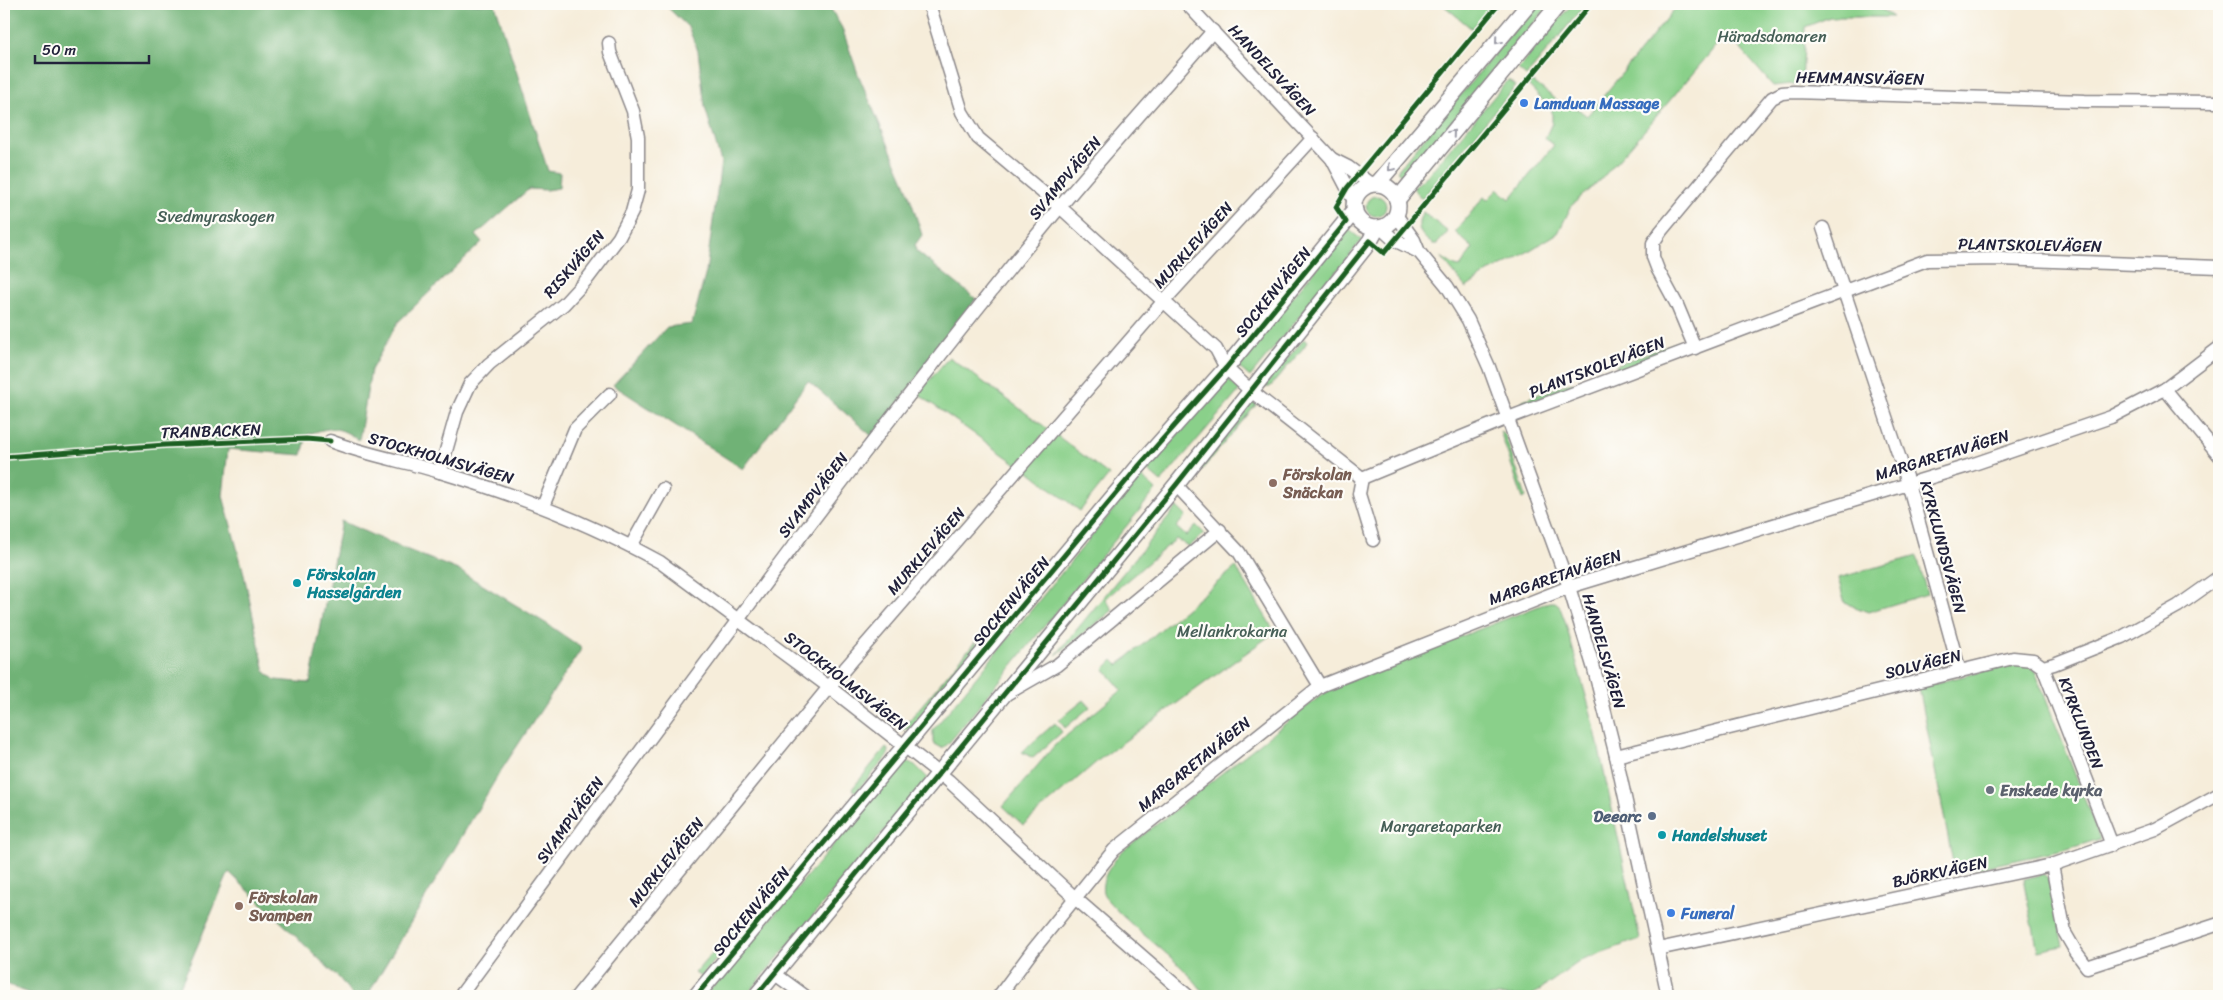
<svg xmlns="http://www.w3.org/2000/svg" width="2223" height="1000" viewBox="0 0 2223 1000" font-family="Sriracha,sans-serif">
	<style>
		.green { fill: #8ad08a; stroke: #567962 }
		.forest { fill: #6fb276; stroke: #486a58 }
		.lines { fill: none; stroke-linecap: round; stroke-linejoin: round }
		.minor-casing { stroke: #8c888a; stroke-width: 15 }
		.tertiary-casing { stroke: #8c888a; stroke-width: 18 }
		.minor { stroke: #fff; stroke-width: 12 }
		.tertiary { stroke: #fff; stroke-width: 15 }
		.cycleway-casing { stroke: #fdfcf7; stroke-width: 8 }
		.cycleway { stroke: #1b5e20; stroke-width: 5 }
		.oneway { stroke: #9c9ca7 }
		.shop-dot { fill: #3f7fe0; stroke: #fdfcf7; stroke-width: 2 }
		.education-dot { fill: #8d6e63; stroke: #fdfcf7; stroke-width: 2 }
		.culture-dot { fill: #0f9aa8; stroke: #fdfcf7; stroke-width: 2 }
		.worship-dot { fill: #6b7280; stroke: #fdfcf7; stroke-width: 2 }
		.service-dot { fill: #5c6f8a; stroke: #fdfcf7; stroke-width: 2 }
		.labels { text-anchor: middle; dominant-baseline: central; stroke-width: 4.5; stroke-linejoin: round; paint-order: stroke }
		.park-label { font-size: 16px; fill: #465f57; stroke: #fdfcf7 }
		.street-label { font-size: 16px; fill: #22223b; stroke: #fdfcf7 }
		.shop-label { font-size: 16px; font-weight: bold; fill: #366cbe; stroke: #fdfcf7; text-anchor: start }
		.education-label { font-size: 16px; font-weight: bold; fill: #785e54; stroke: #fdfcf7; text-anchor: start }
		.culture-label { font-size: 16px; font-weight: bold; fill: #0d838f; stroke: #fdfcf7; text-anchor: start }
		.worship-label { font-size: 16px; font-weight: bold; fill: #5b616d; stroke: #fdfcf7; text-anchor: start }
		.service-label { font-size: 16px; font-weight: bold; fill: #4e5e75; stroke: #fdfcf7; text-anchor: end }
	</style>
	<rect width="100%" height="100%" fill="#fdfcf7"/>
	<filter id="ink" filterUnits="userSpaceOnUse"><feTurbulence type="fractalNoise" baseFrequency=".02" numOctaves="2"/><feDisplacementMap in="SourceGraphic" scale="10" xChannelSelector="R" yChannelSelector="G"/><feConvolveMatrix kernelMatrix="1 2 1 2 8 2 1 2 1" color-interpolation-filters="sRGB"/></filter>
	<filter id="wash" filterUnits="userSpaceOnUse"><feTurbulence type="fractalNoise" baseFrequency=".0096" numOctaves="4" result="noise"/><feDisplacementMap in="SourceGraphic" scale="20" xChannelSelector="R" yChannelSelector="G"/><feGaussianBlur stdDeviation="1.12" result="paint"/><feColorMatrix in="noise" values="0 0 0 0 0 0 0 0 0 0 0 0 0 0 0 0 0 1.4 0 .05"/><feComposite in="paint" operator="in"/></filter>
	<g filter="url(#wash)">
		<rect width="100%" height="100%" fill="#f6edda"/>
		<g class="green">
			<path d="M1442,4h51l-21,25z"/>
			<path d="M1536,4h14l-145,174 -8,-7z"/>
			<path d="M1572,4h14l-60,72 -8,-7z"/>
			<path d="M1679,4h194l20,13h-63l-25,10 -3,56 -29,3 -46,-53 -95,112 -29,32 -31,28 -14,28 -44,27 -26,12 -22,16 -25,-31 14,9 5,1 13,-19 -18,-16 29,-35 4,2 10,-10 12,10 44,-54 -9,-7 7,-15v-13l-24,-25 4,-4 30,23 4,-4 21,16z"/>
			<path d="M1508,80l8,6 -94,113 -9,-11 16,-14z"/>
			<circle cx="1376" cy="206" r="10"/>
			<path d="M1423,212l25,20 -11,12h-4c-14,-8 -18,-19 -10,-32z"/>
			<path d="M1348,229l14,11 -112,137 -13,-11z"/>
			<path d="M1304,339l3,3 -3,5 -34,40h-4l-2,-1z"/>
			<path d="M1683,340l-2,6 -4,2 -59,22 -2,-5z"/>
			<path d="M949,357l99,72 -30,36 -100,-71z"/>
			<path d="M1225,377l15,13 -79,92 -14,-12z"/>
			<path d="M1572,382l2,4 -53,19 2,-5z"/>
			<path d="M1251,403h5v2l-62,74 -2,-1z"/>
			<path d="M1500,431l5,4 21,62 -3,2z"/>
			<path d="M1055,434l54,41 -29,36 -54,-42z"/>
			<path d="M1141,476l15,14 -208,254 -6,4 -9,-5v-13z"/>
			<path d="M1177,507l9,9 -10,11 10,9 10,-11 8,8 -15,14 -13,-8 -71,60 8,11 -57,45z"/>
			<path d="M1917,556l10,38 -59,18 -23,-9 -7,-25z"/>
			<path d="M1236,567l39,65 -175,127 -77,66 -20,-19 52,-61 67,-55 -18,-21 9,-9 5,5z"/>
			<path d="M1014,593l6,5 -35,42 -6,-4z"/>
			<path d="M1549,602h6l4,3 6,16 28,100 47,218 -57,20 -52,37h-325c-26,-39 -72,-63 -102,-100 -6,-16 8,-31 16,-43l199,-156 17,-11 19,-8z"/>
			<path d="M975,642l5,5 -68,81 -11,2z"/>
			<path d="M2017,663l10,2 8,6 65,168 -36,11 -109,23 -36,-186z"/>
			<path d="M1084,700l6,7 -25,21 -6,-8z"/>
			<path d="M1055,723l7,9 -29,26 -11,-6z"/>
			<path d="M886,747l3,5 -3,6 -30,34 -4,-3z"/>
			<path d="M905,761l10,4 13,13 -182,218h-41z"/>
			<path d="M2044,874l5,4 14,68 -25,5 -15,-72z"/>
			<path d="M752,905h3l2,5 -22,27 -6,-5z"/>
			<path d="M725,938l6,4 -30,35 -6,-4z"/>
		</g>
		<g class="forest">
			<path d="M4,4h491l53,167 12,2 -1,15 -13,2 -17,-1 -53,46 6,7 -84,80 -27,48 -12,70c-21,-14 -28,-14 -52,-5l-5,20 -74,-6 -5,47 20,74 22,102 10,8 35,3 31,-162 47,21 70,28 89,54 35,24 -82,124 -133,224h-14l-13,-17 -111,-107 -53,124h-141l-31,-13z"/>
			<path d="M664,4h164l14,24 16,46 49,114 15,47 -7,10 1,6 60,48 -103,138 -65,-56 -65,88 -130,-84 54,-58 25,-3 14,-52 15,-110 -16,-55 -7,-56 -10,-24z"/>
		</g>
	</g>
	<g filter="url(#ink)">
		<g class="lines">
			<g class="minor-casing">
				<g id="minor">
					<path d="M929,4l33,108 16,26 82,69 156,142 10,19 25,23 111,87 146,-60 419,-158 74,-1 218,8"/>
					<path d="M1187,4l145,155 23,44"/>
					<path d="M1332,159l16,8 24,18"/>
					<path d="M1396,215l18,25 5,12 28,34 21,34 21,47 80,220 25,82 22,87 52,240"/>
					<path d="M1381,228l13,12 25,12"/>
					<path d="M1823,228l85,255 52,189"/>
					<path d="M1695,348l-18,-43 -19,-35 -5,-13v-14l8,-12 111,-133 10,-5 11,-1 292,9 134,1"/>
					<path d="M2165,389l54,66"/>
					<path d="M330,441c36,14 74,20 110,31 77,23 150,51 220,90l169,125 120,94 126,117 113,98"/>
					<path d="M440,472l17,-60 13,-28 19,-20 75,-60 24,-26 31,-41 13,-25 6,-22v-53l-5,-26 -23,-59 -1,-9"/>
					<path d="M1362,478l-3,16 14,46"/>
					<path d="M1176,485l63,67 81,134"/>
					<path d="M543,506l32,-77 35,-35"/>
					<path d="M631,546l32,-57"/>
					<path d="M2043,667l69,178"/>
					<path d="M1008,693l49,-28 163,-135"/>
					<path d="M1616,756l397,-98 20,2 10,7 11,-3 68,-27 56,-31 41,-29"/>
					<path d="M2052,865l13,68 11,19 11,15 132,-43"/>
					<path d="M1658,949l394,-84 103,-36 64,-35"/>
					<path d="M775,974l30,22"/>
					<path d="M460,996c196,-265 389,-534 599,-788 50,-60 103,-118 154,-177"/>
					<path d="M577,996l252,-309 334,-385 150,-164"/>
					<path d="M999,996l34,-46 81,-100 206,-164 249,-99 399,-121 143,-49 54,-28 54,-41"/>
				</g>
			</g>
			<g class="tertiary-casing">
				<g id="tertiary">
					<path d="M1377,184l152,-180"/>
					<circle cx="1376" cy="206" r="22"/>
					<path d="M1397,200l162,-196"/>
					<path d="M696,996l442,-529 88,-99 129,-158"/>
					<path d="M756,996l420,-511 194,-244 7,-13"/>
				</g>
			</g>
			<use href="#minor" class="minor"/>
			<use href="#tertiary" class="tertiary"/>
			<g class="cycleway-casing">
				<g id="cycleway">
					<path d="M4,457l161,-12 141,-6 24,2"/>
					<path d="M696,996l442,-529 88,-99 120,-146 -10,-15 11,-19 152,-184"/>
					<path d="M756,996l420,-511 194,-244 14,12 207,-249"/>
				</g>
			</g>
			<use href="#cycleway" class="cycleway"/>
		</g>
		<defs><path id="oneway-chevron" d="M-2-3.5L2.5 0L-2 3.5" fill="none" stroke-width="1.6" stroke-linecap="round" stroke-linejoin="round" transform="scale(1.25)"/></defs>
		<g class="oneway">
			<use href="#oneway-chevron" transform="translate(1498 41) rotate(130)"/>
			<use href="#oneway-chevron" transform="translate(1452 133) rotate(-50)"/>
			<use href="#oneway-chevron" transform="translate(1391 168) rotate(131)"/>
		</g>
	</g>
	<g class="shop-dot">
		<circle cx="1524" cy="103" r="5"/>
		<circle cx="1671" cy="913" r="5"/>
	</g>
	<g class="education-dot">
		<circle cx="1273" cy="483" r="5"/>
		<circle cx="239" cy="906" r="5"/>
	</g>
	<g class="culture-dot">
		<circle cx="297" cy="583" r="5"/>
		<circle cx="1662" cy="835" r="5"/>
	</g>
	<circle class="worship-dot" cx="1990" cy="790" r="5"/>
	<circle class="service-dot" cx="1652" cy="816" r="5"/>
	<g class="labels">
		<g class="park-label">
			<text x="1772" y="36">Häradsdomaren</text>
			<text x="216" y="216">Svedmyraskogen</text>
			<text x="1232" y="631">Mellankrokarna</text>
			<text x="1441" y="826">Margaretaparken</text>
		</g>
		<g class="street-label">
			<text transform="translate(1272 70) rotate(47)">HANDELSVÄGEN</text>
			<text transform="translate(1860 78) rotate(1)">HEMMANSVÄGEN</text>
			<text transform="translate(1065 178) rotate(-50)">SVAMPVÄGEN</text>
			<text transform="translate(1193 245) rotate(-48)">MURKLEVÄGEN</text>
			<text transform="translate(2030 245) rotate(1)">PLANTSKOLEVÄGEN</text>
			<text transform="translate(574 264) rotate(-49)">RISKVÄGEN</text>
			<text transform="translate(1273 292) rotate(-51)">SOCKENVÄGEN</text>
			<text transform="translate(1597 367) rotate(-21)">PLANTSKOLEVÄGEN</text>
			<text transform="translate(211 431) rotate(-2)">TRANBACKEN</text>
			<text transform="translate(1942 455) rotate(-17)">MARGARETAVÄGEN</text>
			<text transform="translate(441 458) rotate(16)">STOCKHOLMSVÄGEN</text>
			<text transform="translate(813 495) rotate(-52)">SVAMPVÄGEN</text>
			<text transform="translate(1943 547) rotate(75)">KYRKLUNDSVÄGEN</text>
			<text transform="translate(926 551) rotate(-49)">MURKLEVÄGEN</text>
			<text transform="translate(1555 577) rotate(-19)">MARGARETAVÄGEN</text>
			<text transform="translate(1011 601) rotate(-50)">SOCKENVÄGEN</text>
			<text transform="translate(1604 651) rotate(74)">HANDELSVÄGEN</text>
			<text transform="translate(1923 664) rotate(-14)">SOLVÄGEN</text>
			<text transform="translate(846 681) rotate(38)">STOCKHOLMSVÄGEN</text>
			<text transform="translate(2081 723) rotate(69)">KYRKLUNDEN</text>
			<text transform="translate(1194 764) rotate(-39)">MARGARETAVÄGEN</text>
			<text transform="translate(570 820) rotate(-54)">SVAMPVÄGEN</text>
			<text transform="translate(666 862) rotate(-51)">MURKLEVÄGEN</text>
			<text transform="translate(1940 872) rotate(-12)">BJÖRKVÄGEN</text>
			<text transform="translate(751 911) rotate(-50)">SOCKENVÄGEN</text>
		</g>
		<g class="shop-label">
			<text x="1534" y="103">Lamduan Massage</text>
			<text x="1681" y="913">Funeral</text>
		</g>
		<g class="education-label">
			<text x="1283" y="474">Förskolan<tspan x="1283" dy="18">Snäckan</tspan></text>
			<text x="249" y="897">Förskolan<tspan x="249" dy="18">Svampen</tspan></text>
		</g>
		<g class="culture-label">
			<text x="307" y="574">Förskolan<tspan x="307" dy="18">Hasselgården</tspan></text>
			<text x="1672" y="835">Handelshuset</text>
		</g>
		<g class="worship-label">
			<text x="2000" y="790">Enskede kyrka</text>
		</g>
		<g class="service-label">
			<text x="1642" y="816">Deearc</text>
		</g>
	</g>
	<rect width="2223" height="1000" fill="none" stroke="#fdfcf7" stroke-width="20"/>
	<path d="M35 55v8h114v-8" fill="none" stroke="#22223b" stroke-width="2.5"/>
	<text x="42" y="55" font-size="15" fill="#22223b" stroke="#fdfcf7" stroke-width="4" paint-order="stroke">50 m</text>
</svg>
